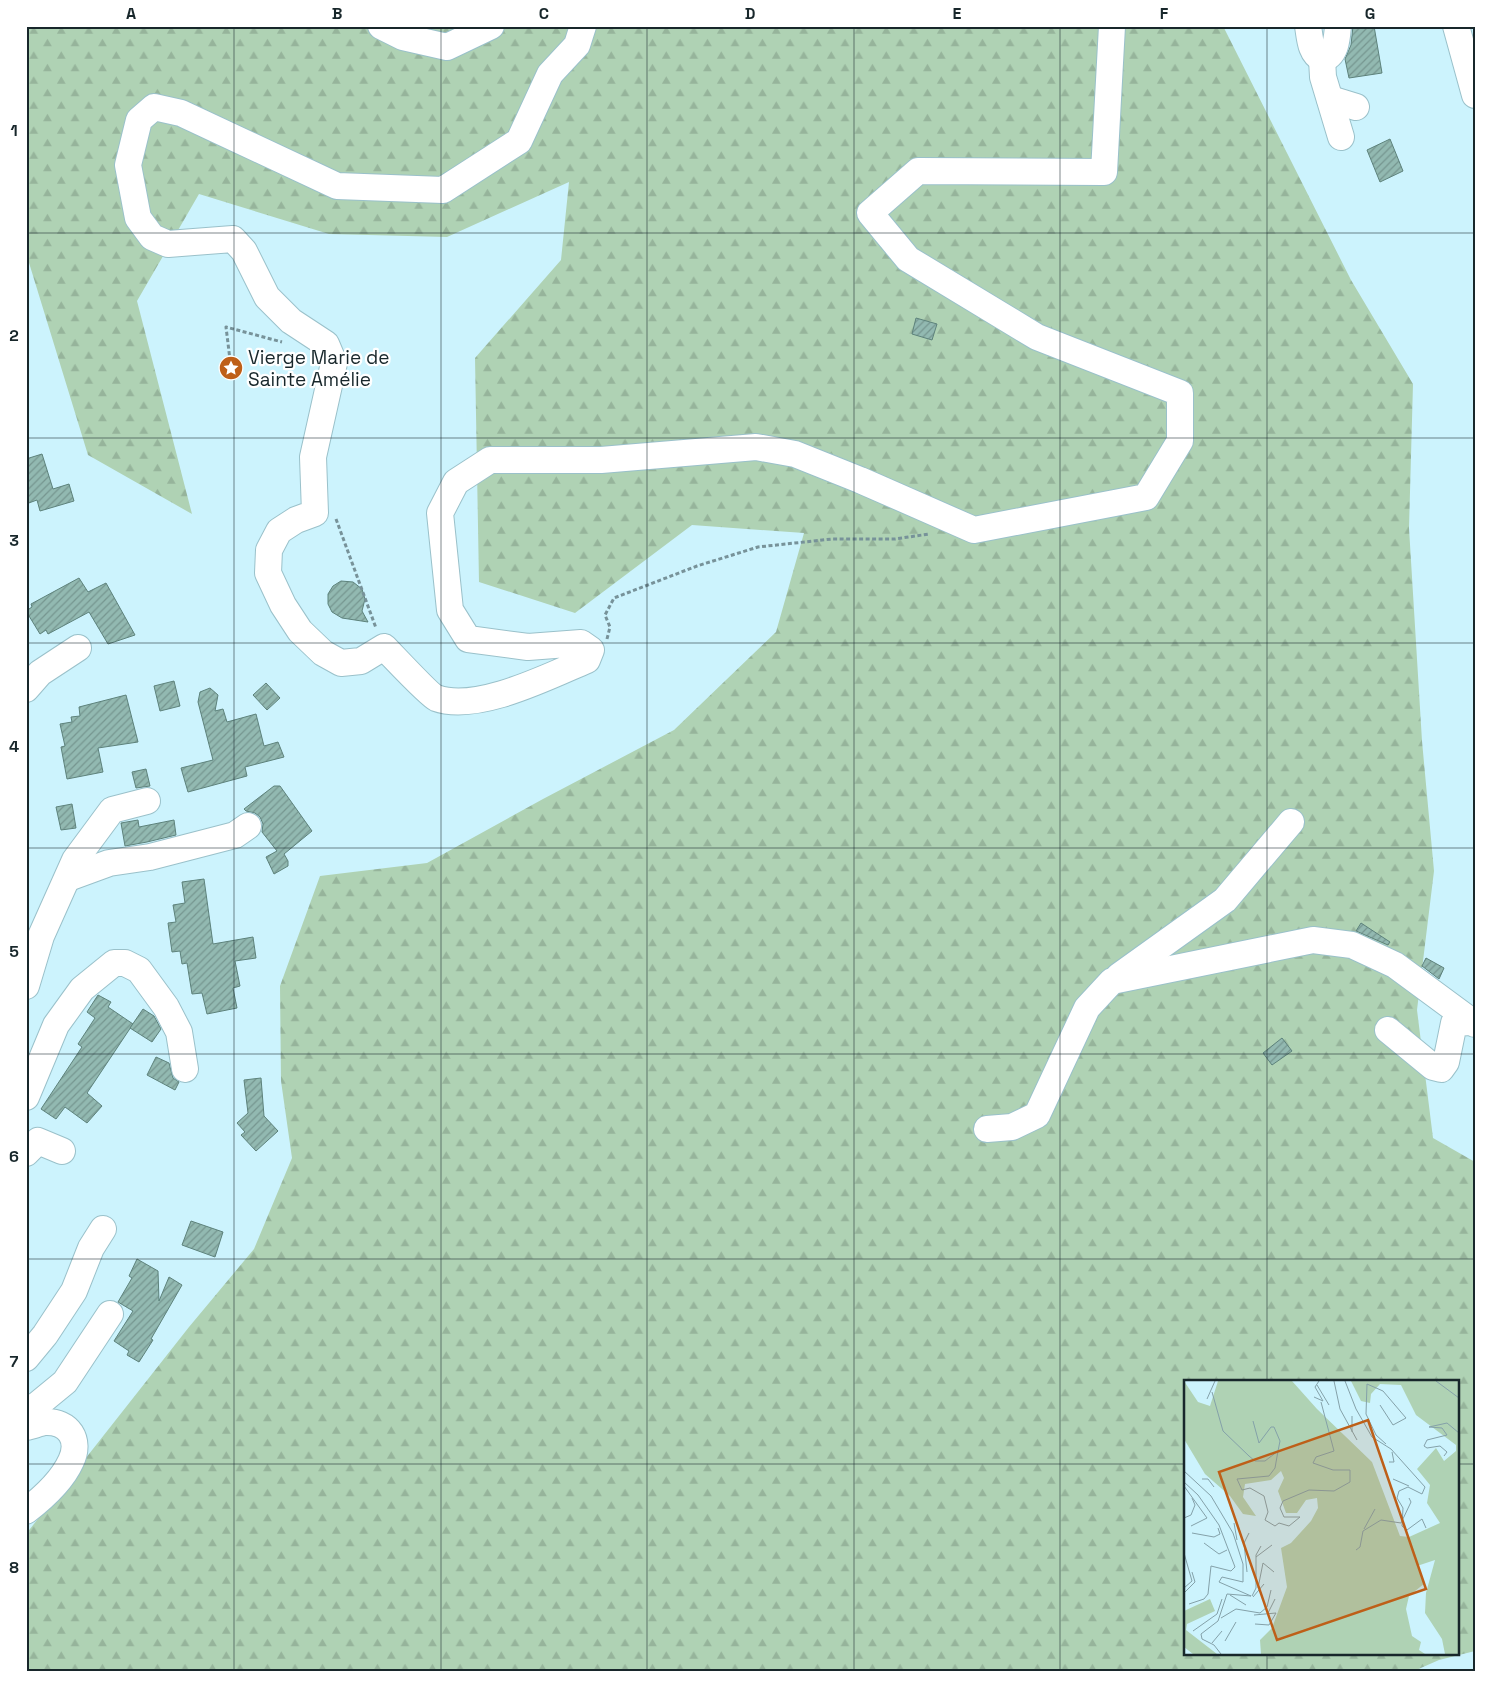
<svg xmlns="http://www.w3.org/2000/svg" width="1501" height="1697" viewBox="0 0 1501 1697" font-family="'Space Grotesk',sans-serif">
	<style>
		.forest { fill: url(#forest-firs); fill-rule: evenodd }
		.building { fill: url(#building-hatch); stroke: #5d827b }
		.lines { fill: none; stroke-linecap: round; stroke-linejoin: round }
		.minor-casing { stroke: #9ac1ca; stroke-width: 28 }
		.path { stroke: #779299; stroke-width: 3; stroke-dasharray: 4 2.5; stroke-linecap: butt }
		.minor { stroke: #fff; stroke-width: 26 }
		.grid { fill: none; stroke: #18272b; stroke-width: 1; stroke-opacity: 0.55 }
		.labels { text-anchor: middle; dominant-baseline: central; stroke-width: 4.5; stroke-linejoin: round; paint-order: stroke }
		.poi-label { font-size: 19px; fill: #18272b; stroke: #fff; text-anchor: start }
		.inset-road { fill: none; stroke: #84a1a9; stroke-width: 1 }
		.view { fill: #be5f18; fill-opacity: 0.15; stroke: #be5f18; stroke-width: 2.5 }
		.inset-edge { fill: none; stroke: #18272b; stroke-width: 2.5 }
		.neatline { fill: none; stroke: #18272b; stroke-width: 2 }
		.grid-label { font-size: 16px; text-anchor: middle; font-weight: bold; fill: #18272b }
	</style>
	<defs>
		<pattern id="forest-firs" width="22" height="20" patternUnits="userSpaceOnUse" patternTransform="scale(1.25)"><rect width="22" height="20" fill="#afd2b4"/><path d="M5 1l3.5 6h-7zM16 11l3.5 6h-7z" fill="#96b49b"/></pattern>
		<pattern id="building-hatch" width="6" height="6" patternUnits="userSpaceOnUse" patternTransform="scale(1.25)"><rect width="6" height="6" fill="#92b9b1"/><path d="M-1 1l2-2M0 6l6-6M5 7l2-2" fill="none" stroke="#769690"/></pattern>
	</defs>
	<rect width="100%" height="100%" fill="#ccf3fd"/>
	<path class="forest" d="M26,26h1197l128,254 62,104 -4,144 13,213 12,130 -17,139 16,128 42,24v489l-36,9 -25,11h-1388v-137l163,-207 65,-78 38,-91 -11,-77 -1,-95 40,-110 107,-13 116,-64 131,-69 102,-98 28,-99 -112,-8 -117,88 -96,-31 -4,-224 86,-98 8,-78 -122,55 -118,-3 -130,-40 -62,107 55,213 -104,-59 -62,-202zM1185,1381h272v272h-272z"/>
	<g class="building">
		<path d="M1353,26h21l8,47 -33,5 -4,-19 6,-14z"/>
		<path d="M1390,139l13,32 -23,11 -13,-32z"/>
		<path d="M916,318l21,6 -5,16 -20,-6z"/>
		<path d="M42,454l11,35 16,-5 5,17 -34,10 -3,-11 -11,4v-45z"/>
		<path d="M79,578l9,14 18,-9 29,52 -27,9 -19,-32 -41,22 -2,-4 -6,4 -14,-23 6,-4 -1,-3z"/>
		<path d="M341,581l12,1 9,7 3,10 -3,12 6,11 -26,-4 -10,-6 -4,-8v-10l5,-8z"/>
		<path d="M174,681l6,25 -20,5 -6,-25z"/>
		<path d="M266,683l14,15 -13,12 -14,-15z"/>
		<path d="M210,688l8,7 -3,16 8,-2 4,13 29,-8 8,32 14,-4 6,15 -39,10 2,9 -59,16 -7,-24 32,-8 -15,-58 2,-10z"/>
		<path d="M126,695l12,47 -40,6 5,24 -36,7 -6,-32 4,-1 -5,-22 12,-2 -1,-5 9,-1 -1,-9z"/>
		<path d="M146,769l4,17 -14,2 -4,-16z"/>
		<path d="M274,786h6l32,45 -28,23 4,7v5l-14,8 -8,-17 11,-6 -15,-19 1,-8 -3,-7 -5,-4 -9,-2 -2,-2z"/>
		<path d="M72,804l4,24 -15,2 -5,-23z"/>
		<path d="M138,820l1,7 35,-7 2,15 -29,7 -22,4 -4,-23z"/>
		<path d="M204,879l9,65 40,-7 3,21 -21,3 5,25 -7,2 4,20 -30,6 -5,-21 -10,1 -5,-31 -5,1 -2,-13 -8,1 -4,-29 8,-1 -3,-17 12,-2 -3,-21z"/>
		<path d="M1361,923l29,19 -2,3 -32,-14z"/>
		<path d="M1426,958l18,10 -5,11 -17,-13z"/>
		<path d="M98,995l13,7 -3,5 25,17 -46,69 15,13 -15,17 -22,-16 -9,12 -15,-10 41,-62 -4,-3 17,-26 -8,-6z"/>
		<path d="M143,1009l11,7 7,13 -9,13 -22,-14z"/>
		<path d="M1282,1038l10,13 -20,14 -9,-12z"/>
		<path d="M156,1057l13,6 4,15 6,4 -4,8 -28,-15z"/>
		<path d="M261,1078l3,38 14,15 -22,20 -15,-16 4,-3 -8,-9 11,-10 -4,-33z"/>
		<path d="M191,1221l32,11 -8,25 -33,-12z"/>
		<path d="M137,1259l21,12 1,30 10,-24 13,8 -31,54 2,1 -14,22 -12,-7 2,-4 -15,-10 19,-30 -15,-9 14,-24 -3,-2z"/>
	</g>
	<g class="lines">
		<g class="minor-casing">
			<g id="minor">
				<path d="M381,26l22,11 44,10 44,-21"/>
				<path d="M583,26l-6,19 -27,29 -31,67 -76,49 -106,-4 -156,-73 -27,-6 -15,13 -11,45 10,53 14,19 16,7 65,-5 11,12 23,46 24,24 35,23 8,19 -21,94 2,56 -19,7 -17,11 -10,19 -1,23 15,32 17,26 23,22 18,10 20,-2 23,-14c8,8 45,48 52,51 41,15 113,-22 151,-38l4,-10 -10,-7 -53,4 -60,-8 -18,-29 -10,-97 16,-31 34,-22h111l155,-13 39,7 65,26 114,50 172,-33 34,-56v-48l-143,-56 -129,-78 -38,-46 48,-42 186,1 8,-146"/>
				<path d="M1308,26c2,12 2,27 14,33"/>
				<path d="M1456,26l19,69"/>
				<path d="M1322,59l1,18 18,60"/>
				<path d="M1322,59c14,-3 15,-20 16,-33"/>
				<path d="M1330,99l26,8"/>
				<path d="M26,689l14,-16 38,-25"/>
				<path d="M68,878l41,-15 41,-6 85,-22 13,-9"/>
				<path d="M1119,976l106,-76 66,-78"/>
				<path d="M26,986l15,-50 34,-76 37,-50 35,-9"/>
				<path d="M1388,1030l45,37 8,2 5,-7 8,-39 17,-1"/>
				<path d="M26,1097l30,-72 26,-36 32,-26h11l14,7 27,37 13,25 6,37"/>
				<path d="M987,1129l25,-2 25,-12 50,-107 25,-27 201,-41 39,5 43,20 80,59"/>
				<path d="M26,1153l12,-12 24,10"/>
				<path d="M26,1358l19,-23 29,-44 17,-43 12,-19"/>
				<path d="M26,1411l11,-6 28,-23 45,-68"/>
				<path d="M26,1427c6,-1 13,-4 19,-5 24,-1 36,18 26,39 -9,20 -28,37 -45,50"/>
			</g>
		</g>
		<g class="path">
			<path d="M231,368l-5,-41 56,15"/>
			<path d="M336,519l40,109"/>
			<path d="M607,639l3,-12 -5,-12 9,-17 83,-32 61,-19 74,-8h63l34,-5"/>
		</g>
		<use href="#minor" class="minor"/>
	</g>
	<path class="grid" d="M234,26v1645M441,26v1645M647,26v1645M854,26v1645M1060,26v1645M1267,26v1355M26,233h1449M26,438h1449M26,643h1449M26,848h1449M26,1054h1449M26,1259h1449M26,1464h1159M1457,1464h18M1267,1653v18"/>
	<defs>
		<g id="sight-disc" transform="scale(1.25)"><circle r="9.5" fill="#be5f18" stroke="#fff"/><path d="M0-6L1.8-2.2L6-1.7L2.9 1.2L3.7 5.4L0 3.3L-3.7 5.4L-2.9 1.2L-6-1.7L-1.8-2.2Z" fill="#fff"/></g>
	</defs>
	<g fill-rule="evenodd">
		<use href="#sight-disc" x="231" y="368"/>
	</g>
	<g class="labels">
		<g class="poi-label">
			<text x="248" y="357">Vierge Marie de<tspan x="248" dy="22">Sainte Amélie</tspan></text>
		</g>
	</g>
	<g transform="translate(1184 1380)">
		<rect width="275" height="275" fill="#ccf3fd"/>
		<path d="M0,1l14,21 12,4 8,-25h74l25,28 55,53 28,74 9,1 31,-14 -13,-20 3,-18 -13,-16 19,-21 8,13 12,-10v-6l-40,-30 -15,-30 -21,-1 -9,10 -1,9 -9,-2 -10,-20h108v273h-14l-3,-15 -17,-26 1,-20 9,-33 -18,6 8,17 -16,13 -3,13 6,27 9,6 -2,8 6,4h-164l-1,-14 12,-12 15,-41 -6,-39 10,-5 20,-22 7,-13 -1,-10 -11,2 -9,13h-11l-8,-22 6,-13 -3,-7 -10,9 -26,4 -2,13 13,19 -13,-2 -13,-18 -25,-22 -21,-35zM26,219l5,12 -28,13 -1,6 31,24h-24l-9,-7v-36z" fill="#afd2b4"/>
		<path class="inset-road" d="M150,1l6,28 17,31M161,1l11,28 16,28 19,12 34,38 -3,7 -14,-7 -9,4 -2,7 6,10 -1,18 5,4 15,-11 4,9M252,1l23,17M133,5l12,20M28,12l11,39 26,25 6,5h10l13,-10 -3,17 -6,8 -32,3 5,11 8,-2 14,8 4,16 -3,8 10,6 4,-3 10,3 11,-9h-16l-4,-9 3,-7 26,-11 25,1 16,-9v-12h-17l-20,-7 3,-6 18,-6 -13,-49M130,17l9,4 -8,-14 4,-6M23,19l8,-18M196,25l13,20 13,-7 -23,-27 -16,-7 -1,30 10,21 10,9M69,41l6,22 12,-16h3l6,14 -2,10M168,52v-16M260,76l3,-4 -7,-6 -13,2 -3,-2 3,-6 20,-5 -5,-7 -13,-1 18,-4 12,10M205,82h5l-2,-10M0,91l27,25 22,37 10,31v18l-21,-5 -3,5 32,14 -24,-2 -9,27 -17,13 1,5 12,6 7,9M18,99h6l6,8M209,99l16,7M0,102l14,13 21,30 16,42 -4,4 -20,-5 -3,28 -4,5 -15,5M0,106l23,32 -16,8M0,138l7,-3 4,-10 -3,-7M50,143l3,17M180,149l11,-20M8,153l22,4 6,-3 -2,-6M20,163l15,11 8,-4M172,170l4,-3 3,-16 18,-11 20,3 10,-21 -2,-4M72,177l16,-12M63,192l-3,-29 5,-10M0,208l8,-7 -8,-28M74,208l5,-25 11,9M0,213l11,-11 -3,-10M46,215l16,10M68,216l4,-8v-33l5,-9M69,217l11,-13M84,233l7,-14M70,235l22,-2 -7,12 -14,-1M37,238l15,-9 24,4 7,-6 4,-17M9,251l24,-17 5,-15M41,261l11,-19M28,263l10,-12"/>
		<path class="view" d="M184,40l58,169 -149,51 -58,-168z"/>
		<rect width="275" height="275" class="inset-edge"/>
	</g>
	<rect width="1501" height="1697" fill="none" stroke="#ffffff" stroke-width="55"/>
	<rect x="28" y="28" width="1446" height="1642" class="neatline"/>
	<g class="grid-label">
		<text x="131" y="19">A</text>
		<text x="337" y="19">B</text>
		<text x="544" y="19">C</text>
		<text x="750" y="19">D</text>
		<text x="957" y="19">E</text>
		<text x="1164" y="19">F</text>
		<text x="1370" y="19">G</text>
		<text x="14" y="136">1</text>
		<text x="14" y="341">2</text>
		<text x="14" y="546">3</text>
		<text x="14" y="752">4</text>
		<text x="14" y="957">5</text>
		<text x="14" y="1162">6</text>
		<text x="14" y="1367">7</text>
		<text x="14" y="1573">8</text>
	</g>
</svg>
